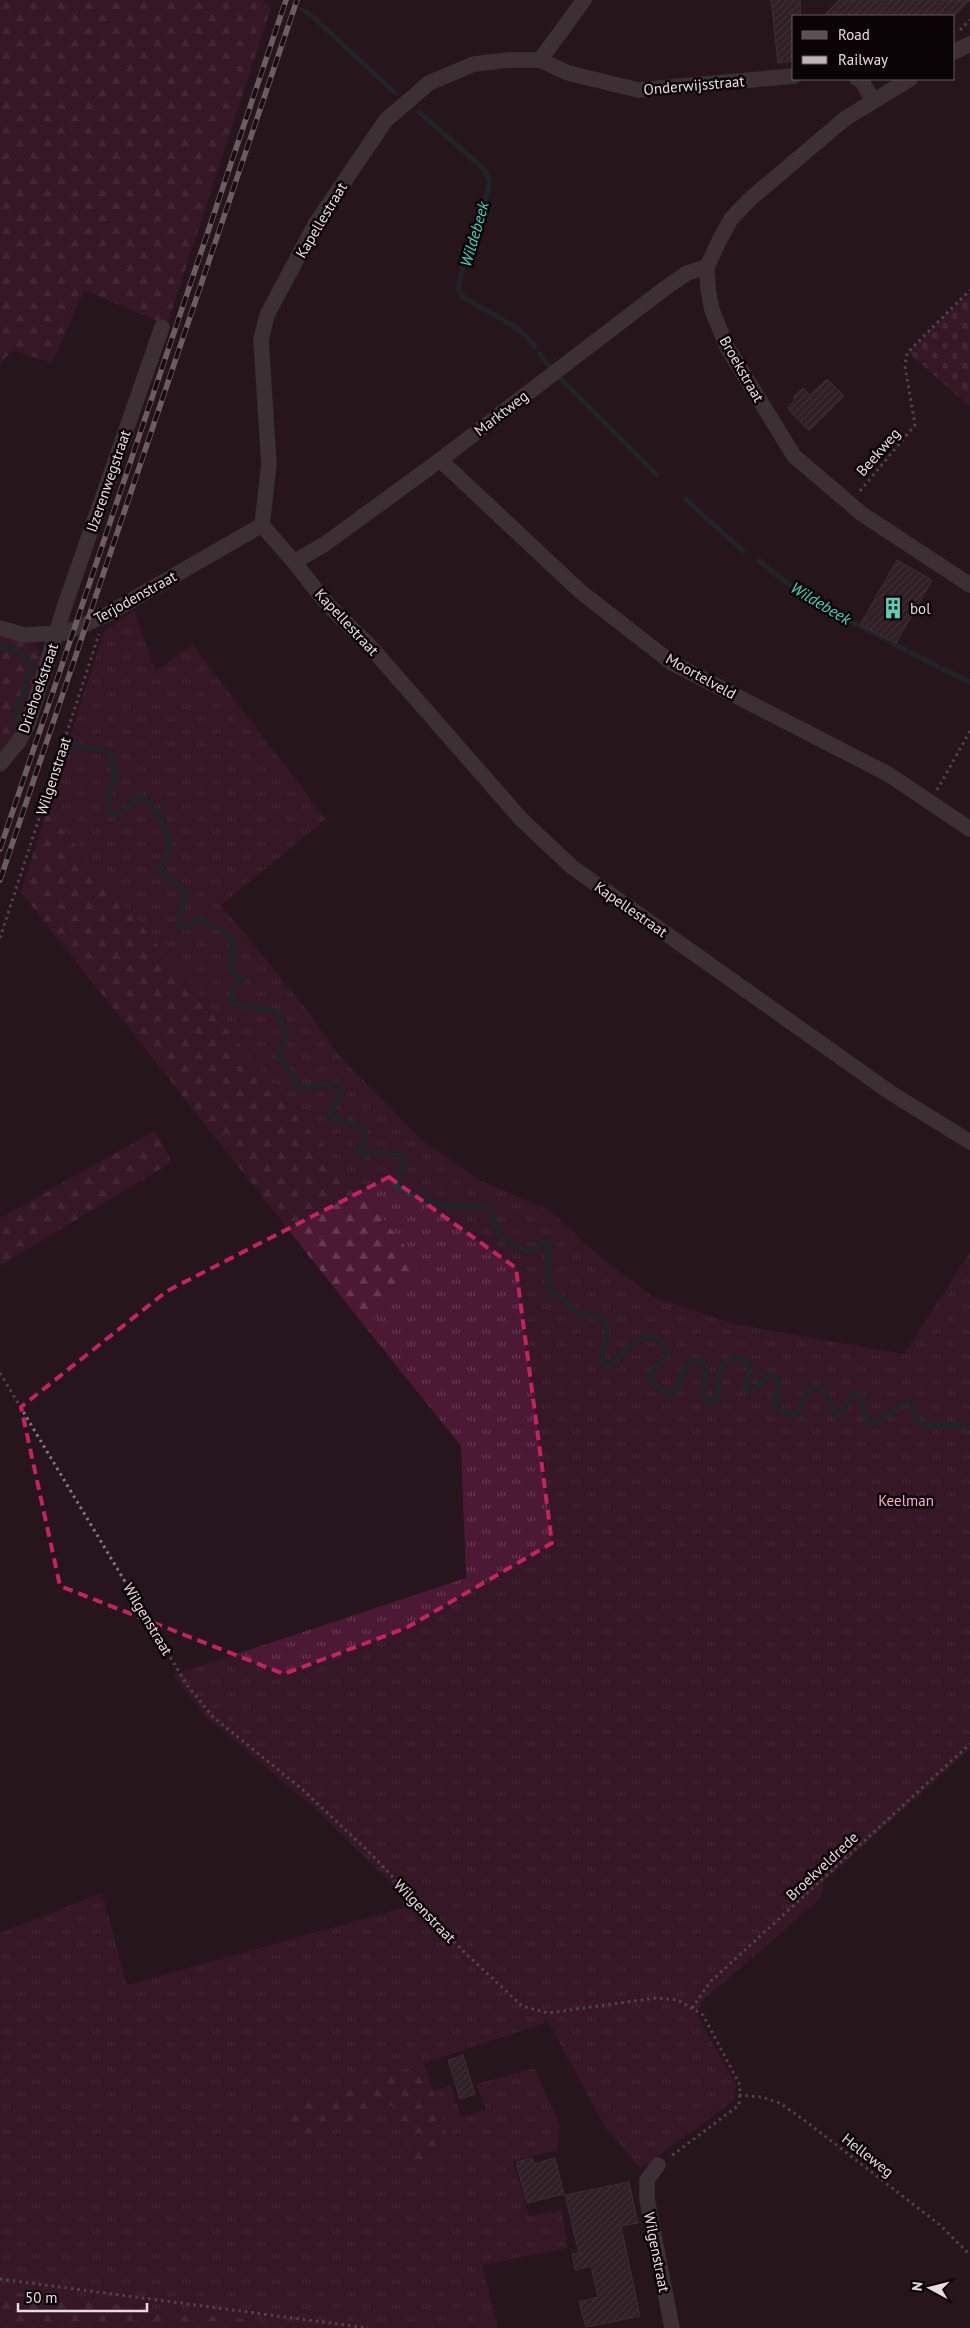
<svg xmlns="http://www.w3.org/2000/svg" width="970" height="2328" viewBox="0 0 970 2328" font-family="'PT Sans',sans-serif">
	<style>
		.grass { fill: url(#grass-tufts) }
		.forest { fill: url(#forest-firs) }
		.cemetery { fill: url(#cemetery-stones) }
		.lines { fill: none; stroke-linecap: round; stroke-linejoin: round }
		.stream { stroke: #173832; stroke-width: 5 }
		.building { fill: url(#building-hatch); stroke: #5d4851 }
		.minor-casing { stroke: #413138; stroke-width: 16 }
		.path { stroke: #88797f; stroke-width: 3; stroke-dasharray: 2.5 4; stroke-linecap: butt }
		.minor { stroke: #5a5054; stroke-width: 15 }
		.rail-casing { stroke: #c2b4b9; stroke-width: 5.5 }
		.rail { stroke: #0a0406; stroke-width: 4; stroke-dasharray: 11; stroke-linecap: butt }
		.marked { fill: none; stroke: #c42262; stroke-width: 4; stroke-dasharray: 10 6; stroke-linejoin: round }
		.labels { text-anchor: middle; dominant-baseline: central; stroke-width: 5; stroke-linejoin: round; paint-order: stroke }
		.street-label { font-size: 15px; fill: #e9dce1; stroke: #0a0406 }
		.poi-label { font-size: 15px; fill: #e9dce1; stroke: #0a0406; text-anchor: start }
		.park-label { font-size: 15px; fill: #feadd2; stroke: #0a0406 }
		.water-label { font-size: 16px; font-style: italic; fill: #3fdbc2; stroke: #0a0406 }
	</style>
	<defs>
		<pattern id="grass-tufts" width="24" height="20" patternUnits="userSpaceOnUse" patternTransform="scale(1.25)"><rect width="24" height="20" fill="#4b1933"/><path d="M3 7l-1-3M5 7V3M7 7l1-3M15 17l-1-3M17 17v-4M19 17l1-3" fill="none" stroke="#653a50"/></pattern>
		<pattern id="forest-firs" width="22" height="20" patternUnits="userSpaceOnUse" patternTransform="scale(1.25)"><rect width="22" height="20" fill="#4b1933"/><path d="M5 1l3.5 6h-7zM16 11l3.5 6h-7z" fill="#653a50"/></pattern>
		<pattern id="cemetery-stones" width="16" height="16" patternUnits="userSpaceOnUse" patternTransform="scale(1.25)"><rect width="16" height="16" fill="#4b1933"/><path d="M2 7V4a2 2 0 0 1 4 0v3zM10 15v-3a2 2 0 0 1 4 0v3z" fill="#653a50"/></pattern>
		<pattern id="building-hatch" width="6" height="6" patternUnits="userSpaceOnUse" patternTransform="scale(1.25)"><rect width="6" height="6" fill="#3e2b33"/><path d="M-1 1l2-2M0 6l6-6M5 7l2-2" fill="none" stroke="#5a4950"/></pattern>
	</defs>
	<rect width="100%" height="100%" fill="#26151c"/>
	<path class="grass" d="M134,611l22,61 36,-28 134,175 -105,86 90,110 26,38 82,85 62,43 68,29 48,44 56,43 81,27 170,30 66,-102v497l-146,132 -3,17 -117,101 -8,15 40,70 -2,16 -93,69 -36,-42 -57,-105 -265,88 10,33 103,-39 16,58 40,-11 -19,-60 18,-6 10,33 25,-9 -10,-25 58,-16 26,57 -3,25 -44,11 16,55 33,-6 6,38 -86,17 16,63h-177l-321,-37v-358l102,-40 25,92 286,-80 -95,-94 -111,-93 -34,-43 293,-97 -5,-132 -95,-118 56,-61 -375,-457 57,-179z"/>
	<g class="forest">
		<path d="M0,0h263l8,8 -104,317 -83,-35 -32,73 -40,-13 -12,14z"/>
		<path d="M0,636l36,7 6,15 -10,35 -15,39 -17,19z"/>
		<path d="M47,810l375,457 -56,61 -345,-436z"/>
		<path d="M155,1131l17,31 -172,104v-48z"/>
		<path d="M424,2063l28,88 -40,11 -16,-58 -103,39 -10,-33z"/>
		<path d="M0,2291l321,37h-321z"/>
	</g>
	<path class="cemetery" d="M970,292v115l-62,-55z"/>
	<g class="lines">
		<g class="stream">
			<path d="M302,10l7,3 86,80"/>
			<path d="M419,112l66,58 4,11 -1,10 -24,71 -6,27 5,8 57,33 15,17"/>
			<path d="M540,354l9,12"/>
			<path d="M560,378l97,97"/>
			<path d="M686,499l15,14"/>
			<path d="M704,516l39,35"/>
			<path d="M759,561l50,39 78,40"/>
			<path d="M892,643l14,7"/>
			<path d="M0,646c33,7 33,17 23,47 -3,9 -8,13 -8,22l5,6"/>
			<path d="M911,653l26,13"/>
			<path d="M942,669l28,13"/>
			<path d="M69,740c13,12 26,6 41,13l5,26c-6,11 -10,25 -4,36l9,-1 20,-18c19,10 23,29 30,48l-10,26 27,22 -9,27 2,8 7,2 10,-11 29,15 7,7 -3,29 12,12 -9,6 -3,15 48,10 8,23 -7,21 21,32 38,-5 3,9 -12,24c13,7 23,5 36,14v9l-7,13 4,3 16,-4 23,5 4,7 -10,23c18,7 35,19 55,20 13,2 26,-1 39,1 6,9 5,18 10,26 6,11 20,15 31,19l10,-8 8,-2v40l3,10c18,5 14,14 25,20 10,5 20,2 30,9l1,10 -6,31 7,5c16,-13 43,-52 60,-14 -5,10 -13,13 -19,22l6,11 17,8 4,-3 9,-25 9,-6 7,1 6,10c-3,11 -8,24 2,32l6,-2c7,-21 -3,-49 30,-41 7,10 4,18 0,29l5,4 16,-16 5,-2 7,3 1,7 -5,21 6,5 14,5c9,-10 8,-14 14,-24 12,-18 24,13 27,22l3,1 7,-6 8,-16 6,2c6,9 3,19 11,27l7,1 30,-22 6,5 6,17c16,6 35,-2 51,5"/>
		</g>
	</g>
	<g class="building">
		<path d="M771,0h29l1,16h-7v45l-16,2z"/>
		<path d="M839,0h131l-16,16h-130z"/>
		<path d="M827,379l17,17 -35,35 -22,-23 8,-8 -2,-3 10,-9 7,7z"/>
		<path d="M897,560l35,20 -36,63 -36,-18z"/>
		<path d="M463,2055l12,39 -15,5 -12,-39z"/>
		<path d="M532,2158l2,6 21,-6 9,36 -37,9 -11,-41z"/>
		<path d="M629,2182l9,41 -17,3 19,90 -54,11 -7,-25 19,-5 -7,-31 -16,4 -3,-16 7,-1 -14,-58z"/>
	</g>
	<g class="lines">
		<g class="minor-casing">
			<g id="minor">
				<path d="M954,52l16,-8"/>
				<path d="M540,60l44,-60"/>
				<path d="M794,76l-156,14 -70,-17 -28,-13h-32l-34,4 -45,19 -43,37 -70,103 -49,92 -6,25 8,124 -7,61 32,37 35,44 39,38 153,175 51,48 319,226 79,49"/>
				<path d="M857,79l4,1 12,20"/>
				<path d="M910,79l-64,39 -96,81 -19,20 -13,24 -11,24 1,22 4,21 15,37 67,109 68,58 108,71"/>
				<path d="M440,460l141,132 91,71 216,111 82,55"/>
				<path d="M294,562l31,-18 115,-84 224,-171 23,-16 20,-6"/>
				<path d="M0,628l23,7 42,-2 41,-18 156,-90"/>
				<path d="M0,764l19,-23 9,-17 37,-119 97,-278"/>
				<path d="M658,2165l-11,15v19l25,129"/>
			</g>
		</g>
		<g class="path">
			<path d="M960,30l10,-10"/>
			<path d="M860,491l55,-66 -10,-59 2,-13 63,-63"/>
			<path d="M937,790l33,-59"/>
			<path d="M0,938l99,-304"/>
			<path d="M0,1373l187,312 25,31 90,73 69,65 90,95 61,57 26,7 108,-15 22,2 25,15 37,70 -1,20 -69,52"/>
			<path d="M692,2008l18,-26 260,-238"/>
			<path d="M739,2095l22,2 19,6 28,20 132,102 30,30"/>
			<path d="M0,2279l368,49"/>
		</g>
		<use href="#minor" class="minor"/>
		<g class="rail-casing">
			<g id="rail">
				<path d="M0,849l286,-849"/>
				<path d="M0,880l297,-880"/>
			</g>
		</g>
		<use href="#rail" class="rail"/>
	</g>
	<path d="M0 0H970V2328H0ZM389,1177l127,91 36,275 -146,85 -122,46 -224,-88 -39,-179 146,-116z" fill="#26151c" fill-opacity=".55" fill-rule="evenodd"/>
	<path class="marked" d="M389,1177l127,91 36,275 -146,85 -122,46 -224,-88 -39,-179 146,-116z"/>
	<defs>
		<g id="building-bare" transform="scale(1.725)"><path d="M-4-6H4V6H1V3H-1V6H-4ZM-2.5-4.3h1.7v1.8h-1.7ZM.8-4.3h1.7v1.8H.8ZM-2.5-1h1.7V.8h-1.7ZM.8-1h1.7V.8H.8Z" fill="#5dceb9" stroke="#0a0406" stroke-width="2.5" paint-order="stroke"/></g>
	</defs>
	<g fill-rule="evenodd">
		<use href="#building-bare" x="893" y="608"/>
	</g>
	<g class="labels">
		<g class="street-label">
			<text transform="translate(694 85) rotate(-5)">Onderwijsstraat</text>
			<text transform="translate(321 220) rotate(-59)">Kapellestraat</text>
			<text transform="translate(742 369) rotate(60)">Broekstraat</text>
			<text transform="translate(501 413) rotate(-38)">Marktweg</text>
			<text transform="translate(878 452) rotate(-49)">Beekweg</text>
			<text transform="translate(108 481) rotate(-71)">IJzerenwegstraat</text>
			<text transform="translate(135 597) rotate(-29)">Terjodenstraat</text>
			<text transform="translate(347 622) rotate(47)">Kapellestraat</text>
			<text transform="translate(701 676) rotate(29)">Moortelveld</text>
			<text transform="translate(38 688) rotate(-71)">Driehoekstraat</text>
			<text transform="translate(53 776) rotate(-72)">Wilgenstraat</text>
			<text transform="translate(631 909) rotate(35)">Kapellestraat</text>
			<text transform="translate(148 1619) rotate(59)">Wilgenstraat</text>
			<text transform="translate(822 1866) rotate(-43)">Broekveldrede</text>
			<text transform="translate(425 1911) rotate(46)">Wilgenstraat</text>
			<text transform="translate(868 2155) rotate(38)">Helleweg</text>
			<text transform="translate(657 2252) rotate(79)">Wilgenstraat</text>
		</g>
		<g class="poi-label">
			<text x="910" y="608">bol</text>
		</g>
		<g class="park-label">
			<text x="906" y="1500">Keelman</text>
		</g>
		<g class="water-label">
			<text transform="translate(474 234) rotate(-74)">Wildebeek</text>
			<text transform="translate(821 603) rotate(31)">Wildebeek</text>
		</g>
	</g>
	<rect x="792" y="15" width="162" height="65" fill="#0a0406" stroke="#635a5e"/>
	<rect x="802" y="31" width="25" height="8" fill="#5a5054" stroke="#635a5e"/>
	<text x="838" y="40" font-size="15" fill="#e9dce1">Road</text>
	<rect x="802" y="56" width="25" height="8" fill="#c2b4b9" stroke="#635a5e"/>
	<text x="838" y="65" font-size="15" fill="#e9dce1">Railway</text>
	<g transform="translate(930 2288) rotate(277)" stroke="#0a0406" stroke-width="4" paint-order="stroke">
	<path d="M0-4L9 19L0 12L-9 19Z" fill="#e9dce1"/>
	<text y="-8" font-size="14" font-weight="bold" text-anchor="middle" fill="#e9dce1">N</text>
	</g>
	<path d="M18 2303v8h129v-8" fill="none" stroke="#e9dce1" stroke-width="2.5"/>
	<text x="25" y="2303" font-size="15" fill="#e9dce1" stroke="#0a0406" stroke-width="4" paint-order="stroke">50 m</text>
</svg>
